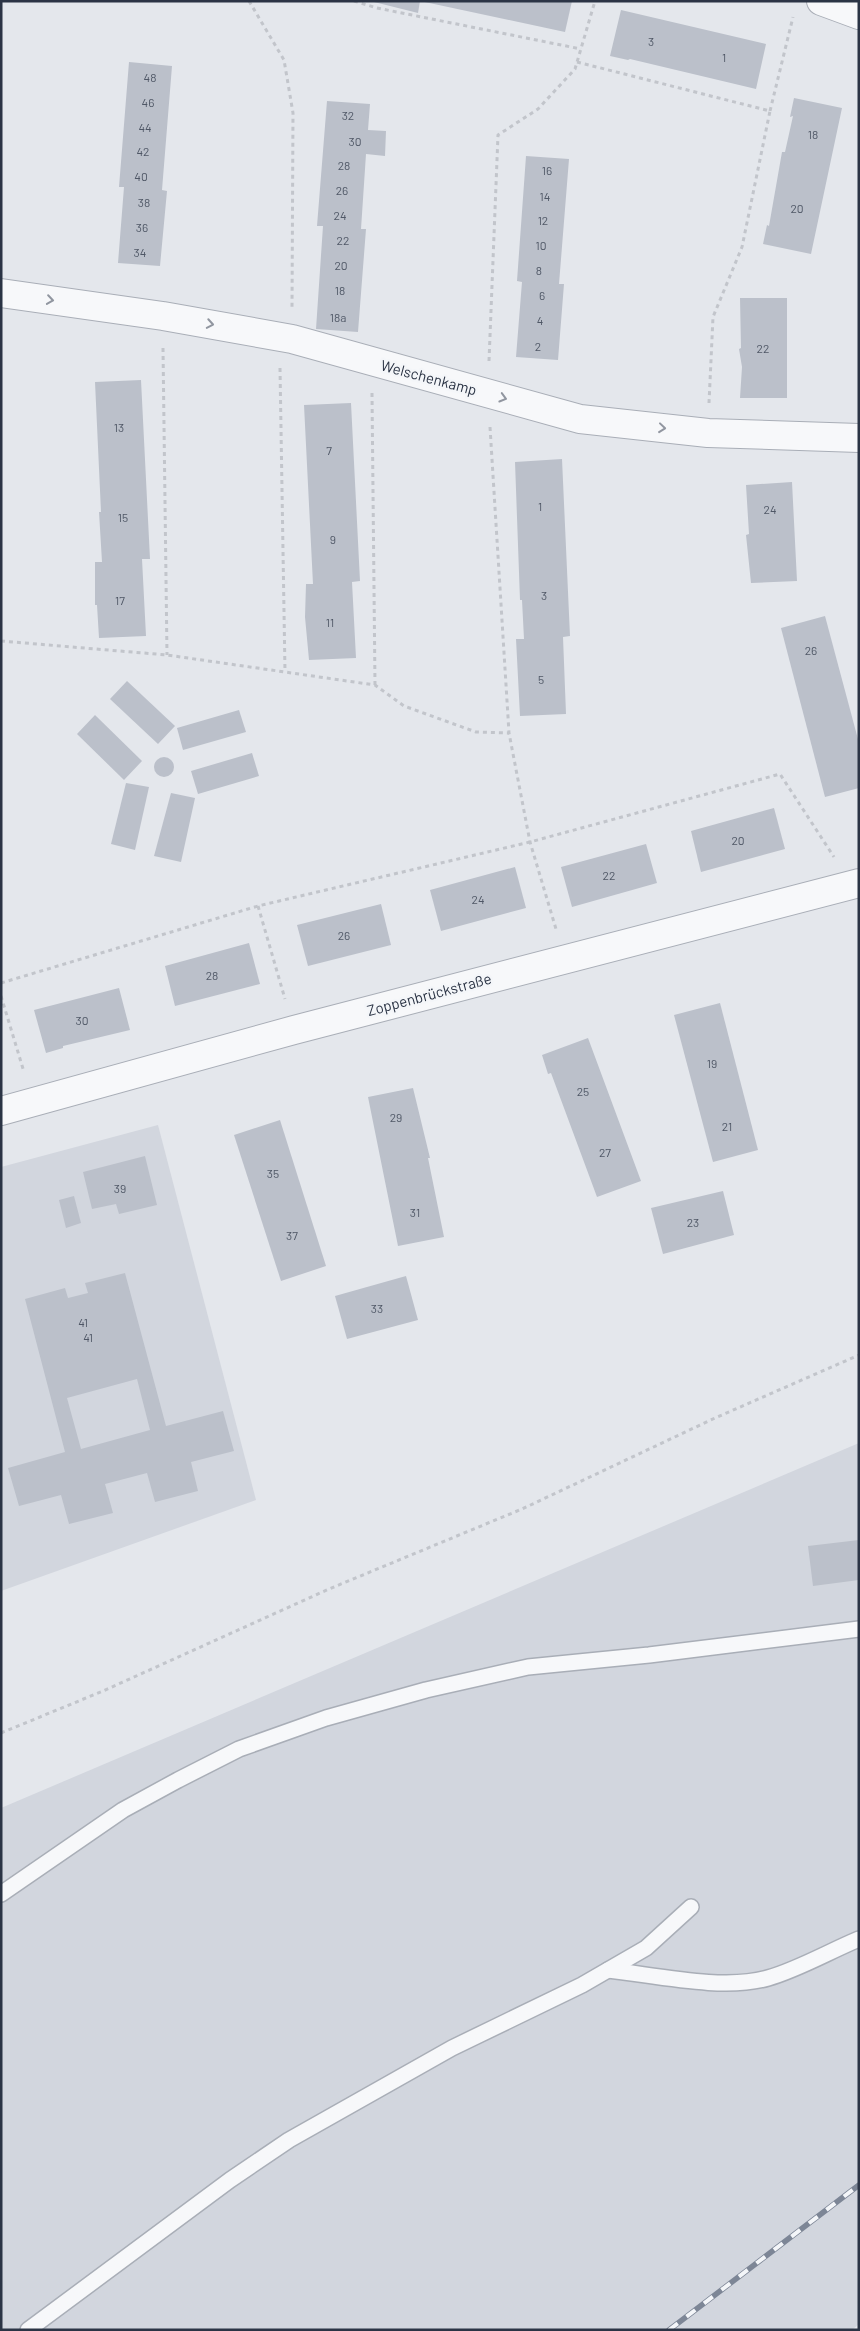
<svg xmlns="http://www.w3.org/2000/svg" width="860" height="2331" viewBox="0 0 860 2331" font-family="Barlow,sans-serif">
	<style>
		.built { fill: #d2d6de }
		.building { fill: #bbc0ca; fill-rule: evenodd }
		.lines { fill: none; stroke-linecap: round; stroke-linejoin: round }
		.lane-casing { stroke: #a9aeb7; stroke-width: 18 }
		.street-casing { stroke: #a9aeb7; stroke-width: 30 }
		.path { stroke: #c2c5cb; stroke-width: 3; stroke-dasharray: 4 4; stroke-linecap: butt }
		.lane { stroke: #f7f8fa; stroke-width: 15 }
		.street { stroke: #f7f8fa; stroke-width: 28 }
		.rail-casing { stroke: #7d8696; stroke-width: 5.5 }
		.rail { stroke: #f4f6f9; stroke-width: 4; stroke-dasharray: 11; stroke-linecap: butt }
		.oneway { stroke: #9196a0 }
		.labels { text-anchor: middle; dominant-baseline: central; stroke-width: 5; stroke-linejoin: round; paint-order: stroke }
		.number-label { font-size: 12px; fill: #4f5766 }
		.street-label { font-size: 15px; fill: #2b3445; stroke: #f4f6f9 }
	</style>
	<rect width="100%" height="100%" fill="#e4e7ec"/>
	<g class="built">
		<path d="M158,1125l98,375 -255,91v-424z"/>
		<path d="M859,1443v881l-7,6h-851v-522z"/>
	</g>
	<g class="building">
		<path d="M370,1h50l-2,12z"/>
		<path d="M420,1h152l-7,31z"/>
		<path d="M621,10l145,34 -10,45 -126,-30 -2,1 -18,-4z"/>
		<path d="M129,62l43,4 -10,124 5,1 -7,75 -42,-3 6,-76h-5z"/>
		<path d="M794,98l48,10 -31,146 -48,-10 4,-19 2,1 13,-74h3l8,-36 -3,1z"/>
		<path d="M327,101l43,3 -2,26 18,1 -1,25 -19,-2 -5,75h5l-8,103 -42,-3 7,-103h-6z"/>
		<path d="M526,156l43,3 -10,125h5l-6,76 -42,-3 6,-75 -5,-1z"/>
		<path d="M740,298h47v100h-47l2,-31 -3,-18 2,-1z"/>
		<path d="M141,380l9,179h-8l4,77 -47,2 -2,-33h-2v-43h7l-3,-50h2l-6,-130z"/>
		<path d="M351,403l9,178 -8,1 4,76 -47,2 -4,-43 1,-33h7l-9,-179z"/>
		<path d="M562,459l8,177 -7,1 3,77 -46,2 -4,-77h8l-2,-39h-2l-5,-138z"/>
		<path d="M792,482l5,99 -46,2 -5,-48 3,-1 -3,-49z"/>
		<path d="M825,616l34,127v45l-34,9 -44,-169z"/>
		<path d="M127,681l48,45 -17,18 -48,-45z"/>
		<path d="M239,710l7,22 -63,18 -6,-22z"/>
		<path d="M95,715l47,46 -18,19 -47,-46z"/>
		<path d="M252,753l7,23 -61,18 -7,-23z"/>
		<circle cx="164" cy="767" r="10"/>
		<path d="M126,783l23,4 -14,63 -24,-6z"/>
		<path d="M171,793l24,5 -14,64 -27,-6z"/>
		<path d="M774,808l11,41 -84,23 -10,-41z"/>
		<path d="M646,844l11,39 -85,24 -11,-40z"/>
		<path d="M515,867l11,41 -85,23 -11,-41z"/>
		<path d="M381,904l10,41 -83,21 -11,-41z"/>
		<path d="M249,943l11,41 -85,22 -10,-40z"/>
		<path d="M119,988l11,42 -67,16v2l-17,5 -12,-43z"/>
		<path d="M720,1003l38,147 -45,12 -39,-147z"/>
		<path d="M588,1038l53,143 -44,16 -46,-124 -3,1 -6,-19z"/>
		<path d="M413,1088l17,70h-2l16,79 -46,9 -30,-149z"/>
		<path d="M280,1120l46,146 -45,15 -47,-146z"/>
		<path d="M145,1156l12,49 -38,9 -3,-10 -24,5 -9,-37z"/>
		<path d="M723,1191l11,44 -71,19 -12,-46z"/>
		<path d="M74,1196l7,27 -15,5 -7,-28z"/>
		<path d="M125,1273l41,153 57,-15 11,40 -43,11 7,29 -43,11 -8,-29 -42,11 8,29 -44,11 -8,-29 -42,11 -11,-38 57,-16 -40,-153 40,-11 3,10 20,-5 -3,-10zM137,1379l13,51 -69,19 -14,-51z"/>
		<path d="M406,1276l12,44 -71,19 -12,-43z"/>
		<path d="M859,1540v40l-46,6 -5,-40z"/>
	</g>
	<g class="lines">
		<g class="lane-casing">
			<g id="lane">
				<path d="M1,1894l122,-84 55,-30 61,-31 87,-31 100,-28 102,-23 121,-12 210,-26"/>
				<path d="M608,1970c46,5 116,21 160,8 29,-8 62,-27 91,-39"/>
				<path d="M28,2330l202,-150 59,-40 163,-92 130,-63 64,-37 45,-41"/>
			</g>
		</g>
		<g class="street-casing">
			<g id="street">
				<path d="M821,1l38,14"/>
				<path d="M1,293l162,23 129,23 288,80 128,14 151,5"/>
				<path d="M1,1111l293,-81 565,-147"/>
			</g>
		</g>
		<g class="path">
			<path d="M249,1l35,59 9,53 -1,195"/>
			<path d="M354,1l23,7 204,41"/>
			<path d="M577,62l193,49 -28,136 -29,70 -4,86"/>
			<path d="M770,111l23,-94"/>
			<path d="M163,348l4,307"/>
			<path d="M489,361l9,-226 40,-26 37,-40 20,-68"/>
			<path d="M280,368l5,304"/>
			<path d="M372,393l3,292"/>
			<path d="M490,427l19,306 21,109 26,87"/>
			<path d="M1,641l166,14 208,30 29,21 72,26 33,1"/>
			<path d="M258,906l27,93"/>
			<path d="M1,983l257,-77 272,-64 250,-68 54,83"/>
			<path d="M1,996l23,76"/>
			<path d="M1,1733l102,-42 226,-102 193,-80 193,-91 144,-63"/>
		</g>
		<use href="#lane" class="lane"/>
		<use href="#street" class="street"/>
		<g class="rail-casing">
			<path id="rail" d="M669,2330l190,-145"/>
		</g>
		<use href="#rail" class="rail"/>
	</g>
	<defs><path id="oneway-chevron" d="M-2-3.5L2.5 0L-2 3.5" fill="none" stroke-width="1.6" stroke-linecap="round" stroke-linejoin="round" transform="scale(1.25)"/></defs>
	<g class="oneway">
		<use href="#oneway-chevron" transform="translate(50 300) rotate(8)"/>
		<use href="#oneway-chevron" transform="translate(210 324) rotate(10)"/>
		<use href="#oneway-chevron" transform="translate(503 398) rotate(16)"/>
		<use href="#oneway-chevron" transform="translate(662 428) rotate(6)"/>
	</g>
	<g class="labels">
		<g class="number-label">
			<text x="651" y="41">3</text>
			<text x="724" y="57">1</text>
			<text x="150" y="77">48</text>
			<text x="148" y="102">46</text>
			<text x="348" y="115">32</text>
			<text x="145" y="127">44</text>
			<text x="813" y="134">18</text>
			<text x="355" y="141">30</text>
			<text x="143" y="151">42</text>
			<text x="344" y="165">28</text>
			<text x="547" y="170">16</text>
			<text x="141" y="176">40</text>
			<text x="342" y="190">26</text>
			<text x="545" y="196">14</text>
			<text x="144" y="202">38</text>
			<text x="797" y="208">20</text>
			<text x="340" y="215">24</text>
			<text x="543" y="220">12</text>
			<text x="142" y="227">36</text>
			<text x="343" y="240">22</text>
			<text x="541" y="245">10</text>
			<text x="140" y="252">34</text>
			<text x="341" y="265">20</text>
			<text x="539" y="270">8</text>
			<text x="340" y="290">18</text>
			<text x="542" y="295">6</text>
			<text x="338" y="317">18a</text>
			<text x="540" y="320">4</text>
			<text x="538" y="346">2</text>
			<text x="763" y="348">22</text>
			<text x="119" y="427">13</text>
			<text x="329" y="450">7</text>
			<text x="540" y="506">1</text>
			<text x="770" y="509">24</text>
			<text x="123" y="517">15</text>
			<text x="333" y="539">9</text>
			<text x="544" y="595">3</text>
			<text x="120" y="600">17</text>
			<text x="330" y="622">11</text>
			<text x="811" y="650">26</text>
			<text x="541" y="679">5</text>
			<text x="738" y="840">20</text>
			<text x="609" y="875">22</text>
			<text x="478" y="899">24</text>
			<text x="344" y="935">26</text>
			<text x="212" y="975">28</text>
			<text x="82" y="1020">30</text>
			<text x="712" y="1063">19</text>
			<text x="583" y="1091">25</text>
			<text x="396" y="1117">29</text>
			<text x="727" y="1126">21</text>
			<text x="605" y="1152">27</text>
			<text x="273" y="1173">35</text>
			<text x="120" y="1188">39</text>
			<text x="415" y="1212">31</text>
			<text x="693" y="1222">23</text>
			<text x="292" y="1235">37</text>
			<text x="377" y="1308">33</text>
			<text x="83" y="1322">41</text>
			<text x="88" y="1337">41</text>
		</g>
		<g class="street-label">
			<text transform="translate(429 377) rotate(15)">Welschenkamp</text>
			<text transform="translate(429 994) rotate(-15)">Zoppenbrückstraße</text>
		</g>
	</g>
	<rect width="860" height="2331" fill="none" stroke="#2b3445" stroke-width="5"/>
</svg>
